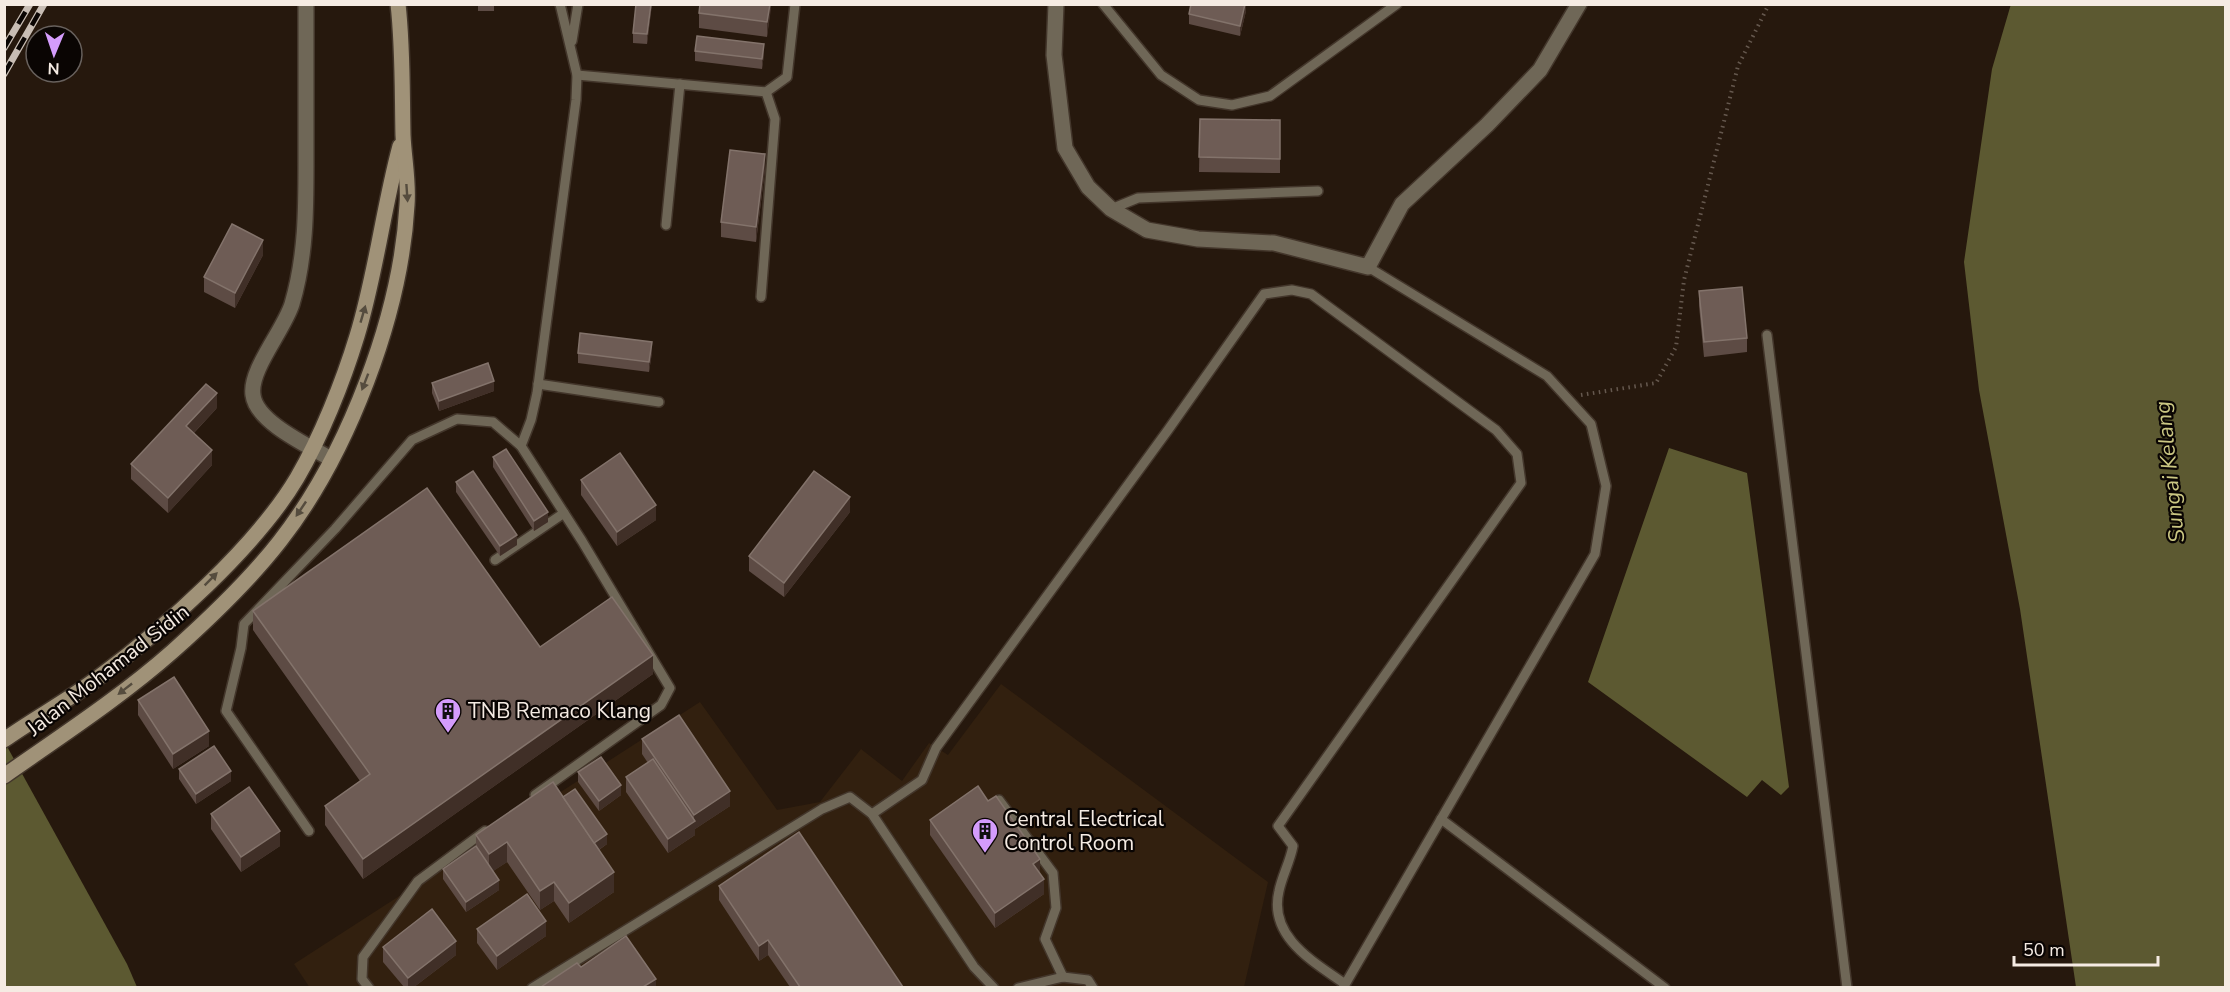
<svg xmlns="http://www.w3.org/2000/svg" width="2230" height="992" viewBox="0 0 2230 992" font-family="'Nunito Sans',sans-serif">
	<style>
		.built { fill: #32200f }
		.water { fill: #5c5931 }
		.lines { fill: none; stroke-linecap: round; stroke-linejoin: round }
		.service-casing { stroke: #43362b; stroke-width: 12 }
		.minor-casing { stroke: #43362b; stroke-width: 18 }
		.tertiary-casing { stroke: #43362b; stroke-width: 18 }
		.secondary-casing { stroke: #43362b; stroke-width: 18 }
		.path { stroke: #65584e; stroke-width: 4; stroke-dasharray: 1.5 4.5; stroke-linecap: butt }
		.service { stroke: #6f6757; stroke-width: 9 }
		.minor { stroke: #6f6757; stroke-width: 15 }
		.tertiary { stroke: #6f6757; stroke-width: 15 }
		.secondary { stroke: #a09278; stroke-width: 15 }
		.rail-casing { stroke: #c8bdb4; stroke-width: 7 }
		.rail { stroke: #0a0503; stroke-width: 4.5; stroke-dasharray: 14; stroke-linecap: butt }
		.wall { fill: #5d4b44 }
		.shaded-wall { fill: #402f27 }
		.building { fill: #6e5c55; stroke: #83736b; stroke-width: 1.5 }
		.oneway { fill: #554c3e }
		.labels { text-anchor: middle; dominant-baseline: central; stroke-width: 4.5; stroke-linejoin: round; paint-order: stroke }
		.street-label { font-size: 21px; fill: #f5ebe3; stroke: #0a0503 }
		.poi-label { font-size: 21px; fill: #f5ebe3; stroke: #0a0503; text-anchor: start }
		.water-label { font-size: 22px; font-style: italic; fill: #cbc783; stroke: #0a0503 }
	</style>
	<rect width="100%" height="100%" fill="#26180d"/>
	<path class="built" d="M1001,684l267,198 -24,105 -934,1 -16,-24 406,-262 77,108 43,-8 41,-53 41,32 27,-38 19,12z"/>
	<g class="water">
		<path d="M2011,4l214,1v982h-149l-56,-378 -41,-219 -15,-128 28,-193z"/>
		<path d="M1669,448l78,25 42,314 -8,8 -19,-15 -15,17 -159,-115z"/>
		<path d="M4,741l123,223 10,23h-132z"/>
	</g>
	<g class="lines">
		<g class="service-casing">
			<g id="service">
				<path d="M1103,4l58,71 38,25 33,5 38,-9 127,-92"/>
				<path d="M572,41l6,-37"/>
				<path d="M577,75l189,17 21,-15 8,-73"/>
				<path d="M1111,209l27,-11 180,-7"/>
				<path d="M666,225l14,-141"/>
				<path d="M761,297l14,-178 -9,-27"/>
				<path d="M1767,335l80,653"/>
				<path d="M538,384l121,18"/>
				<path d="M521,446l10,-26 6,-27 39,-293 1,-25 -17,-71"/>
				<path d="M495,560l69,-47"/>
				<path d="M999,800l54,73 3,35 -11,31 18,38"/>
				<path d="M872,814l50,-34 14,-32 232,-318 96,-136 28,-4 19,4 185,136 21,24 4,29 -243,343 15,20c-3,16 -11,30 -14,45 -11,46 35,71 66,93"/>
				<path d="M1441,819l224,169"/>
				<path d="M309,831l-83,-120 15,-63 3,-24 91,-95 77,-89 45,-21 36,3 28,24 61,95 88,147 -9,17 -126,90"/>
				<path d="M369,988l-7,-9 1,-22 55,-76 67,-50"/>
				<path d="M532,988l290,-179 28,-12 22,17 102,153 20,21"/>
				<path d="M1018,988l45,-11 25,3 5,8"/>
				<path d="M1343,988l252,-434 11,-68 -15,-62 -44,-48 -179,-109"/>
			</g>
		</g>
		<g class="minor-casing">
			<path id="minor" d="M1056,4l-2,51 11,93 23,39 23,22 36,21 51,9 76,4 94,24 34,-63 85,-79 53,-55 39,-66"/>
		</g>
		<g class="tertiary-casing">
			<path id="tertiary" d="M306,4c0,49 0,98 0,146 0,53 1,103 -14,154 -8,26 -43,66 -39,91 3,27 56,51 78,64"/>
		</g>
		<g class="secondary-casing">
			<g id="secondary">
				<path d="M4,740c31,-22 65,-40 95,-63 65,-48 157,-130 198,-199 24,-41 46,-96 60,-142 19,-62 26,-127 43,-190"/>
				<path d="M4,776c57,-40 117,-79 169,-125 38,-34 76,-70 107,-110 68,-87 121,-226 127,-336 2,-23 -3,-47 -4,-70 -1,-44 0,-87 -5,-131"/>
			</g>
		</g>
		<path class="path" d="M1581,395l75,-12 20,-36 8,-67 54,-214 31,-62"/>
		<use href="#service" class="service"/>
		<use href="#minor" class="minor"/>
		<use href="#tertiary" class="tertiary"/>
		<use href="#secondary" class="secondary"/>
		<g class="rail-casing">
			<g id="rail">
				<path d="M4,48l26,-44"/>
				<path d="M4,74l40,-70"/>
			</g>
		</g>
		<use href="#rail" class="rail"/>
	</g>
	<g class="wall">
		<rect x="478" y="4" width="16" height="7"/>
		<path d="M636,4h16l-5,40 -14,-1v-10z"/>
		<path d="M771,4l-4,33 -68,-9v-15z"/>
		<path d="M1246,4v7l-6,25 -51,-12v-10z"/>
		<path d="M695,51l69,3 -2,15 -67,-8z"/>
		<path d="M1200,119l80,1v53l-81,-1z"/>
		<path d="M765,169l-9,73 -35,-5v-15z"/>
		<path d="M263,255l-28,53 -31,-16v-15z"/>
		<path d="M1699,291l48,47v14l-43,5 -5,-51z"/>
		<path d="M652,352l-3,20 -71,-9v-10z"/>
		<path d="M432,383l62,8 -55,20 -7,-18z"/>
		<path d="M217,408l-23,25 18,32 -44,48 -37,-34v-15z"/>
		<path d="M493,457l55,65 -14,9 -41,-64z"/>
		<path d="M581,480l75,40 -39,26 -36,-51z"/>
		<path d="M456,482l61,63 -17,11 -44,-64z"/>
		<path d="M850,512l-66,85 -35,-26v-15z"/>
		<path d="M253,611l287,36 113,27 -290,205 -38,-54v-19l35,-25 -107,-151z"/>
		<path d="M138,700l71,46 -36,23 -35,-54z"/>
		<path d="M642,739l88,67 -35,23v6l-27,18 -42,-61v-15l22,-14 -6,-9z"/>
		<path d="M179,769l52,12 -35,23 -17,-25z"/>
		<path d="M578,772l43,23 -22,16 -21,-29z"/>
		<path d="M563,797l44,47 -8,6 15,42 -45,31 -15,-22 -14,9 -33,-48 -14,9 6,19 -33,22 -23,-33v-10l33,-22v-12z"/>
		<path d="M211,814l69,32 -39,26 -30,-43z"/>
		<path d="M930,820l114,74 -49,34 -65,-93z"/>
		<path d="M719,886l184,101h-113l-22,-32 -9,6 -40,-61z"/>
		<path d="M477,929l69,7 -49,34 -20,-27z"/>
		<path d="M383,947l73,8 -42,32h-10l-21,-25z"/>
	</g>
	<g class="shaded-wall">
		<path d="M651,4h1l-5,40v-10z"/>
		<path d="M770,4h1v5l-4,28v-15z"/>
		<path d="M1245,4h1v7l-6,25v-10z"/>
		<path d="M764,44v10l-2,15v-10z"/>
		<path d="M765,154v15l-9,73v-15z"/>
		<path d="M263,240v15l-28,53v-15z"/>
		<path d="M652,342v10l-3,20v-10z"/>
		<path d="M494,381v10l-55,20v-10z"/>
		<path d="M217,393v15l-31,33v-15z"/>
		<path d="M212,450v15l-44,48v-15z"/>
		<path d="M850,497v15l-66,85v-14z"/>
		<path d="M656,505v15l-39,26v-14z"/>
		<path d="M548,512v10l-14,9v-10z"/>
		<path d="M517,535v10l-17,11v-10z"/>
		<path d="M653,655v19l-290,205v-20z"/>
		<path d="M209,731v15l-36,23v-15z"/>
		<path d="M231,771v10l-35,23v-10z"/>
		<path d="M621,785v10l-22,16v-10z"/>
		<path d="M730,791v15l-35,23v6l-27,18v-14l26,-18v-6z"/>
		<path d="M280,831v15l-39,26v-15z"/>
		<path d="M607,834v10l-16,11v-10z"/>
		<path d="M507,842v20l-18,12v-20z"/>
		<path d="M1040,859v15l-7,-10z"/>
		<path d="M614,872v20l-45,31v-20z"/>
		<path d="M1044,879v15l-49,34v-15z"/>
		<path d="M499,880v10l-33,22v-10z"/>
		<path d="M554,882v19l-14,9v-19z"/>
		<path d="M546,921v15l-49,34v-14z"/>
		<path d="M768,940v15l-9,6v-15z"/>
		<path d="M456,941v14l-42,32h-6v-9z"/>
		<path d="M656,979v8h-13z"/>
	</g>
	<g class="building">
		<path d="M636,4h15l-4,30 -14,-1z"/>
		<path d="M700,4h70l-3,18 -68,-9z"/>
		<path d="M1191,4h54l-5,22 -51,-12z"/>
		<path d="M697,36l67,8 -2,15 -67,-8z"/>
		<path d="M1200,119l80,1v39l-81,-2z"/>
		<path d="M730,150l35,4 -9,73 -35,-5z"/>
		<path d="M232,224l31,16 -28,53 -31,-16z"/>
		<path d="M1742,287l5,51 -43,4 -5,-51z"/>
		<path d="M580,333l72,9 -3,20 -71,-9z"/>
		<path d="M488,363l6,18 -55,20 -7,-18z"/>
		<path d="M206,384l11,9 -31,33 26,24 -44,48 -37,-34z"/>
		<path d="M506,449l42,63 -14,9 -41,-64z"/>
		<path d="M620,453l36,52 -39,27 -36,-52z"/>
		<path d="M473,471l44,64 -17,11 -44,-64z"/>
		<path d="M814,471l36,26 -66,86 -35,-27z"/>
		<path d="M427,488l113,159 72,-50 41,58 -290,204 -38,-53 45,-32 -117,-163z"/>
		<path d="M174,677l35,54 -36,23 -35,-54z"/>
		<path d="M679,715l51,76 -36,24 -52,-76z"/>
		<path d="M214,746l17,25 -35,23 -17,-25z"/>
		<path d="M601,757l20,28 -22,16 -21,-29z"/>
		<path d="M653,759l42,62 -27,18 -42,-62z"/>
		<path d="M553,782l61,90 -45,31 -15,-21 -14,9 -33,-49 -18,12 -13,-19z"/>
		<path d="M978,786l10,15 8,-5 44,63 -7,5 11,15 -49,34 -65,-93z"/>
		<path d="M249,787l31,44 -39,26 -30,-43z"/>
		<path d="M575,789l32,45 -13,9 -31,-46z"/>
		<path d="M799,832l104,155h-103l-32,-47 -9,6 -40,-60z"/>
		<path d="M476,846l23,34 -33,22 -23,-33z"/>
		<path d="M527,894l19,27 -49,35 -20,-27z"/>
		<path d="M432,909l24,32 -48,37 -25,-31z"/>
		<path d="M626,936l30,43 -13,8h-102l36,-24 4,4z"/>
	</g>
	<defs><path id="oneway-solid" d="M-6-.8H1V-3.2L6.5 0L1 3.2V.8H-6Z" transform="scale(1.5)"/></defs>
	<g class="oneway">
		<use href="#oneway-solid" transform="translate(407 193) rotate(86)"/>
		<use href="#oneway-solid" transform="translate(363 314) rotate(-74)"/>
		<use href="#oneway-solid" transform="translate(365 382) rotate(111)"/>
		<use href="#oneway-solid" transform="translate(301 509) rotate(124)"/>
		<use href="#oneway-solid" transform="translate(211 579) rotate(-45)"/>
		<use href="#oneway-solid" transform="translate(125 689) rotate(142)"/>
	</g>
	<defs>
		<g id="building-pin" transform="scale(1.35)"><path d="M0 17L-7.5 6A9.5 9.5 0 1 1 7.5 6Z" fill="#d49cfc" stroke="#0a0503"/><path d="M-4-6H4V6H1V3H-1V6H-4ZM-2.5-4.3h1.7v1.8h-1.7ZM.8-4.3h1.7v1.8H.8ZM-2.5-1h1.7V.8h-1.7ZM.8-1h1.7V.8H.8Z" fill="#111"/></g>
	</defs>
	<g fill-rule="evenodd">
		<use href="#building-pin" x="448" y="711"/>
		<use href="#building-pin" x="985" y="831"/>
	</g>
	<g class="labels">
		<g class="street-label">
			<text transform="translate(108 670) rotate(-38)">Jalan Mohamad Sidin</text>
		</g>
		<g class="poi-label">
			<text x="468" y="711">TNB Remaco Klang</text>
			<text x="1004" y="819">Central Electrical<tspan x="1004" dy="24">Control Room</tspan></text>
		</g>
		<g class="water-label">
			<text transform="translate(2170 472) rotate(-96)">Sungai Kelang</text>
		</g>
	</g>
	<rect width="2230" height="992" fill="none" stroke="#f5ebe3" stroke-width="12"/>
	<g transform="translate(54 54) rotate(182)"><circle r="28" fill="#0a0503" stroke="#68615d" stroke-width="1.5"/>
	<path d="M0-4.5L10 22L0 15L-10 22Z" fill="#d49cfc"/>
	<text y="-9" font-size="16" font-weight="bold" text-anchor="middle" fill="#f5ebe3">N</text>
	</g>
	<path d="M2014 956v9h144v-9" fill="none" stroke="#f5ebe3" stroke-width="3"/>
	<text x="2023" y="956" font-size="18" fill="#f5ebe3" stroke="#0a0503" stroke-width="4.5" paint-order="stroke">50 m</text>
</svg>
